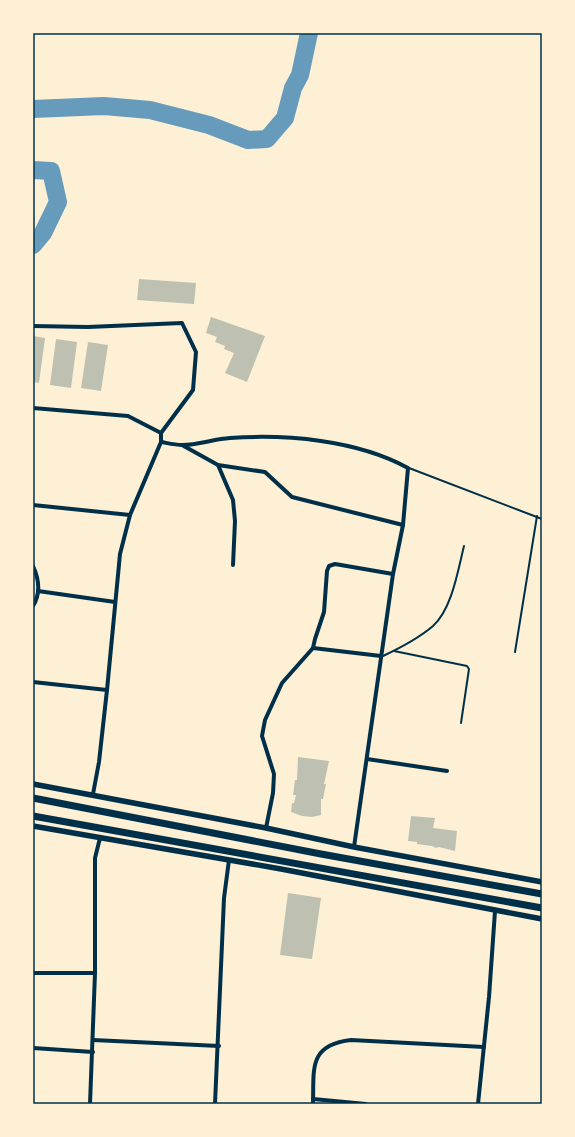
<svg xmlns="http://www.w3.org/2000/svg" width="575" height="1137" viewBox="0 0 575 1137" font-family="Rubik,sans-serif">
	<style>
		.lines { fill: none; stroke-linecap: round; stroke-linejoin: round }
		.river { stroke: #669bbc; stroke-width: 18 }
		.building { fill: #bec0b2 }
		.service { stroke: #003049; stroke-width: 2 }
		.minor { stroke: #003049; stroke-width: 4 }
		.tertiary { stroke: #003049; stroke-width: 5.5 }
		.trunk { stroke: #003049; stroke-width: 7 }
		.neatline { fill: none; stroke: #003049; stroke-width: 1.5 }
	</style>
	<rect width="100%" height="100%" fill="#fdf0d5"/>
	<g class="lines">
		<g class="river">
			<path d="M33,109l71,-3 46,4 59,15 39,15 19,-1 18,-21 8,-30 7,-13 9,-42"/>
			<path d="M33,170l18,1 7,31 -15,31 -10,12"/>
		</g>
	</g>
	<g class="building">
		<path d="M139,279l57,4 -2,21 -57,-4z"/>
		<path d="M211,317l54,19 -18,46 -22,-9 9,-20 -10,-4 1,-3 -10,-4 2,-5 -11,-4z"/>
		<path d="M33,336l12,2 -6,45 -6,-1z"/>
		<path d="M56,339l21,3 -6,46 -21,-3z"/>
		<path d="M88,342l20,3 -7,46 -20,-3z"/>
		<path d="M298,757l31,4 -5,23h2l-3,15h-2v16l-9,2 -10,-1 -11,-4 1,-9h2l2,-8h-3l2,-15h2z"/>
		<path d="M411,816l24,2 -2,10 24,3 -2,20 -16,-4 -3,1 -4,-2 -15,-2v-2l-9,-1z"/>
		<path d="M288,893l33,5 -9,61 -32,-4z"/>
	</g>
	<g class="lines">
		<g class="service">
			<path d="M409,468l133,51"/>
			<path d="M394,651l73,15 2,3 -8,54"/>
			<path d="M515,652l22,-136"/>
			<path d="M383,656c17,-8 36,-18 50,-30 19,-17 25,-56 31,-80"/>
		</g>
		<g class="minor">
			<path d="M33,326l55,1 94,-4 14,29 -3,38 -32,43"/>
			<path d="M33,408l95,8 33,17v9l-31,73 -10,39 -13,136 -8,72 -6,32"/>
			<path d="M161,442c6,1 14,3 21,3 16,0 32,-6 48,-7 56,-4 127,2 178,30l-5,57 -10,49 -39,273"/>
			<path d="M182,445l36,20 47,7 27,25 111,28"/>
			<path d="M218,465l15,35 2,21 -2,44"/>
			<path d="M33,505l97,10"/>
			<path d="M33,566c6,13 8,27 0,40"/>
			<path d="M38,591l77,11"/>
			<path d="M313,648l68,8"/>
			<path d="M33,682l74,8"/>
			<path d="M367,759l80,12"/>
			<path d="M266,828l7,-35 1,-19 -12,-38 3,-16 17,-37 31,-35 2,-9 9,-27 3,-41 2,-5 6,-2 58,10"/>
			<path d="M33,973h62"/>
			<path d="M93,1040l126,6"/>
			<path d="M33,1048l60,4"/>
			<path d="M313,1099l53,5"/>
			<path d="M90,1104l5,-131v-115l5,-20"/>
			<path d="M215,1104l9,-206 5,-38"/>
			<path d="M313,1104c1,-35 -5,-59 38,-64l133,7"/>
			<path d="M478,1104l11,-107 6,-86"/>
		</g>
		<g class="tertiary">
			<path d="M33,784l233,44 88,19 188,35"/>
			<path d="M33,826l248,43 261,50"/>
		</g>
		<g class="trunk">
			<path d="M33,798l288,56 221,40"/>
			<path d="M33,816l509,92"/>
		</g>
	</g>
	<rect width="575" height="1137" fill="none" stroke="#fdf0d5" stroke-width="68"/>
	<rect x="34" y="34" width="507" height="1069" class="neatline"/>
</svg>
